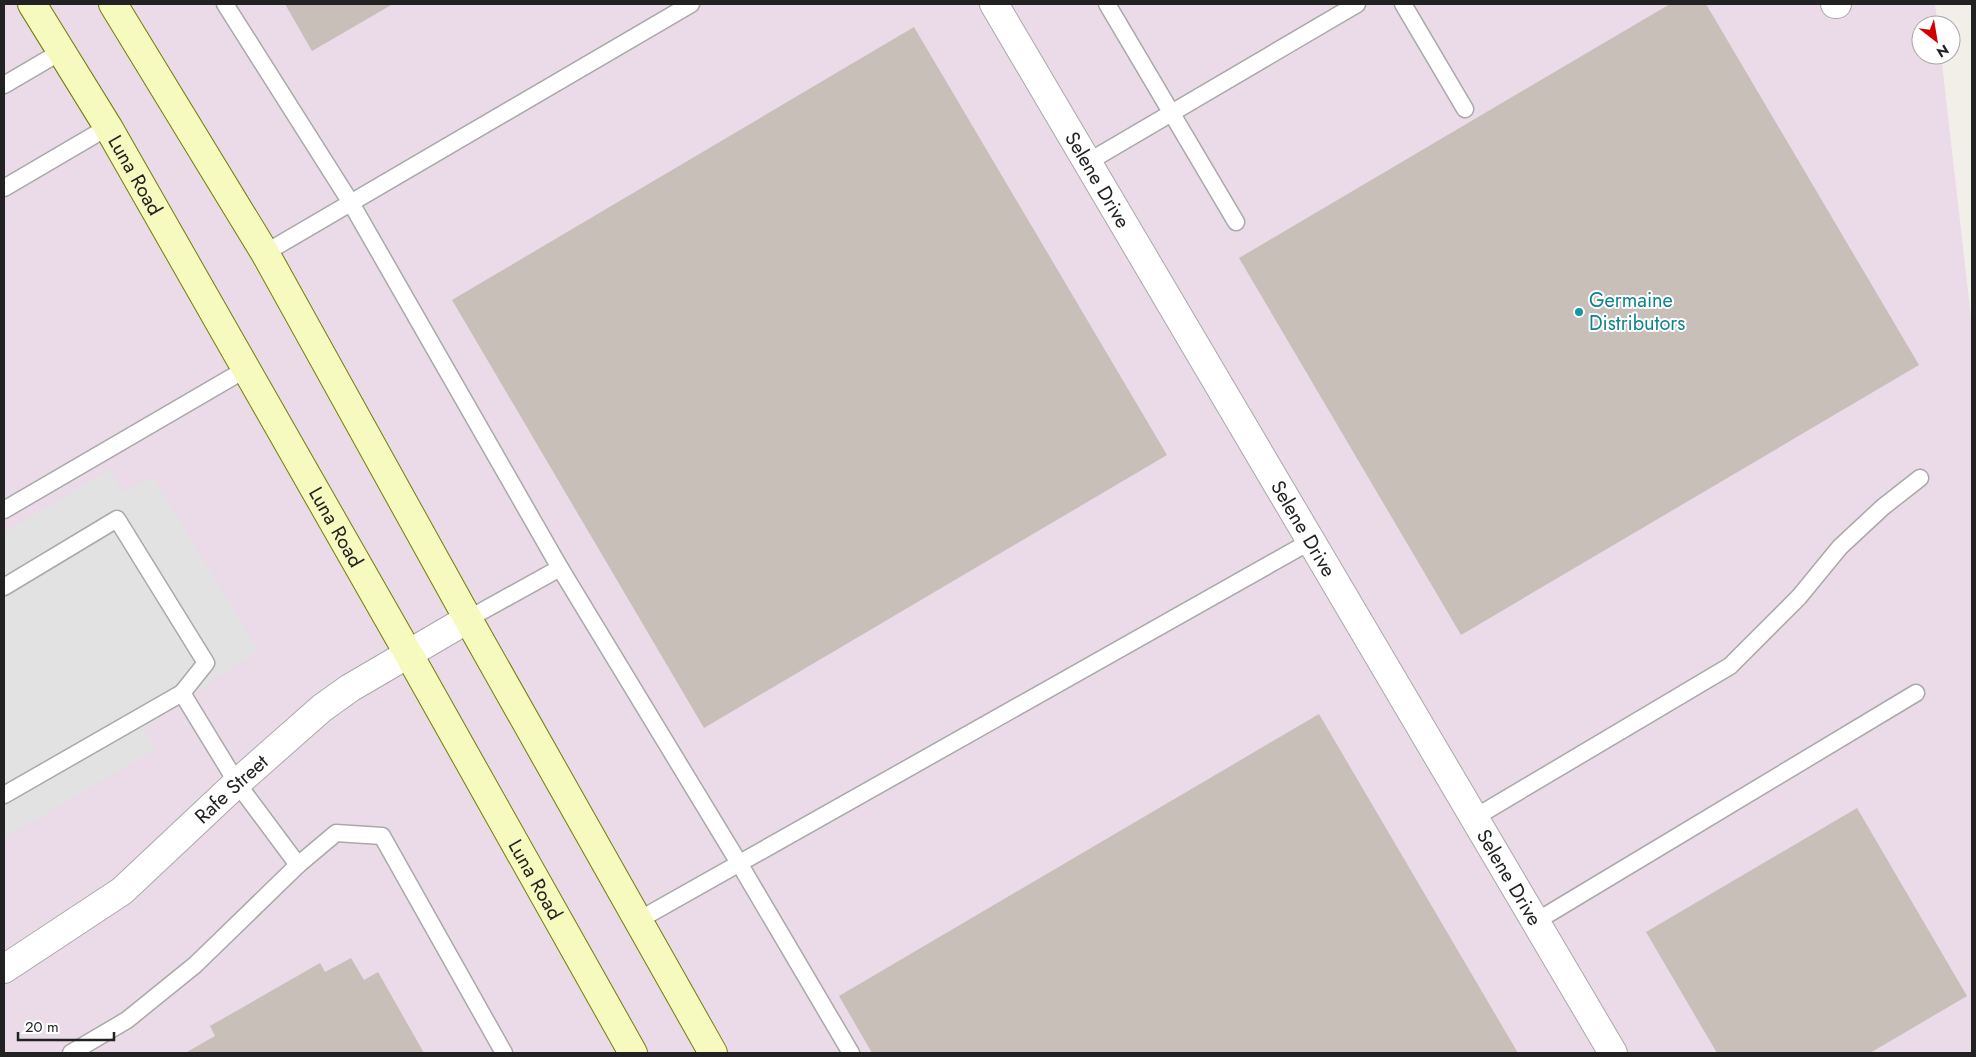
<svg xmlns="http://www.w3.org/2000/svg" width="1976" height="1057" viewBox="0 0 1976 1057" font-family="Jost,sans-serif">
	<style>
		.industrial { fill: #ebdbe8 }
		.parking { fill: #e2e2e2 }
		.building { fill: #c7bfb8 }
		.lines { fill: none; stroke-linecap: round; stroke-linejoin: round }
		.service-casing { stroke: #a9a9a9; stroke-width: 19 }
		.minor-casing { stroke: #a9a9a9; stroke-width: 30 }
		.secondary-casing { stroke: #707d05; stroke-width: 30 }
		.service { stroke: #fff; stroke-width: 16 }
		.minor { stroke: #fff; stroke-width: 28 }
		.secondary { stroke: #f7fabf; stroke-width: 28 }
		.culture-dot { fill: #0f9aa8; stroke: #fff; stroke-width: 2 }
		.labels { text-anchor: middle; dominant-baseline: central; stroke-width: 4; stroke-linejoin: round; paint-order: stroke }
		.street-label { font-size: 20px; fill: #222; stroke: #fff }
		.culture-label { font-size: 20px; fill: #0d838f; stroke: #fff; text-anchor: start }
	</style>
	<rect width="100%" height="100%" fill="#f2efe9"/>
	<path class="industrial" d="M4,4h1931l3,21h-17v30h20l31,271v727h-1968z"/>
	<path class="parking" d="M110,469l12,23 31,-15 105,173 -115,79 13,20 -152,89v-305z"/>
	<g class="building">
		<path d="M285,4h108l-81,47z"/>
		<path d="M1670,4h36l213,361 -458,270 -222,-377z"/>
		<path d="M914,27l253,428 -463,273 -252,-428z"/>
		<path d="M1319,714l199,339h-646l-33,-57z"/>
		<path d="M1857,808l110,188 -97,57h-153l-71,-121z"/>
		<path d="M351,958l13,22 14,-8 46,81h-239l30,-17 -5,-10 110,-63 5,9z"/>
	</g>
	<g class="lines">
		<g class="service-casing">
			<g id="service">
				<path d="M225,4l126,199 209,365 179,295 112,190"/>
				<path d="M1107,4l129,218"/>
				<path d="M1403,4l62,105"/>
				<path d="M4,85l58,-34"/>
				<path d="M1088,162l269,-158"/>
				<path d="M4,188l104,-61"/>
				<path d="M265,253l426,-249"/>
				<path d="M4,510l242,-141"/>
				<path d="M4,587l113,-68 89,144 -24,30 55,90 61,82"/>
				<path d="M468,619l92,-51"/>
				<path d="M4,795l178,-102"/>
				<path d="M1474,818l256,-152 69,-69 41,-50 43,-40 37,-29"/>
				<path d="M637,921l674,-380"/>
				<path d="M1535,922l381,-229"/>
				<path d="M71,1053l56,-33 68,-55 103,-100 38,-32 46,3 122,217"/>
			</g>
		</g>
		<g class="minor-casing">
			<g id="minor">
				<path id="s1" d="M994,4l619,1049"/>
				<path d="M1835,4h2"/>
				<path id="s2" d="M4,969l118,-78 115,-108 85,-75 28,-20 118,-69"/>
			</g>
		</g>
		<g class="secondary-casing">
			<g id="secondary">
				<path id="s3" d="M32,4l76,123 300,526 225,400"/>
				<path d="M113,4l152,249 203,366 245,434"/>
			</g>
		</g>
		<use href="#service" class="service"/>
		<use href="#minor" class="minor"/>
		<use href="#secondary" class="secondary"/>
	</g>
	<circle class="culture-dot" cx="1579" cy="312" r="5"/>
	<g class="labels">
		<g class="street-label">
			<text stroke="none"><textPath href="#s3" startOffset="200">Luna Road</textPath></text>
			<text stroke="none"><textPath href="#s1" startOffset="204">Selene Drive</textPath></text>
			<text stroke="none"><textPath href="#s3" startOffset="605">Luna Road</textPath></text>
			<text stroke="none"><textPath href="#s1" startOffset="609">Selene Drive</textPath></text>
			<text stroke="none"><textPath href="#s2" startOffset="291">Rafe Street</textPath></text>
			<text stroke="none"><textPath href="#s1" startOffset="1014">Selene Drive</textPath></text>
			<text stroke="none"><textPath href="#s3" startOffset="1010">Luna Road</textPath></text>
		</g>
		<g class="culture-label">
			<text x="1589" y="300">Germaine<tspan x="1589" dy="23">Distributors</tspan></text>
		</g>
	</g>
	<rect width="1976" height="1057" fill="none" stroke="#222222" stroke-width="10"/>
	<g transform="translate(1936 40) rotate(149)"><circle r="24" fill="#ffffff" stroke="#a7a7a7"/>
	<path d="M0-4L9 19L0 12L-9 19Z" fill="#d40000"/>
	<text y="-8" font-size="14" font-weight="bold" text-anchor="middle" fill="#222222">N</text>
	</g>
	<path d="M18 1032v8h96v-8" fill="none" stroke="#222222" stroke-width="2.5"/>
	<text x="25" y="1032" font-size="15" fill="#222222" stroke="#ffffff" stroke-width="4" paint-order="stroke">20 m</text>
</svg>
